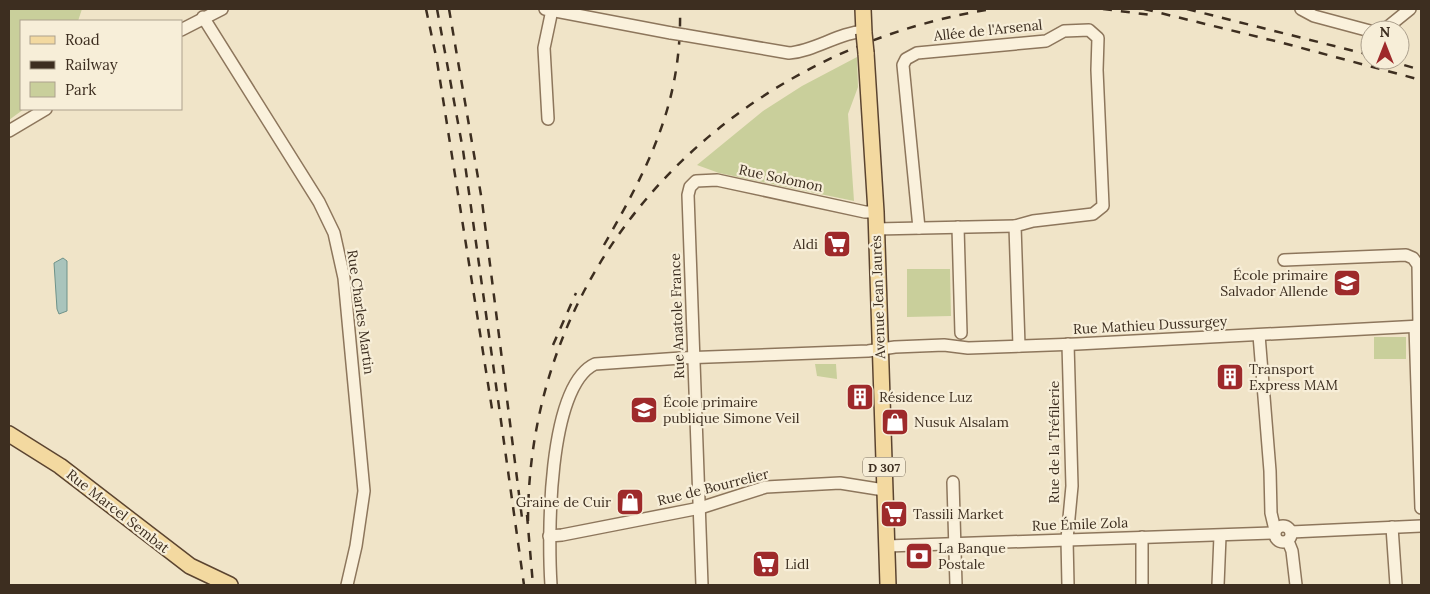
<svg xmlns="http://www.w3.org/2000/svg" width="1430" height="594" viewBox="0 0 1430 594" font-family="Lora,serif">
	<style>
		.green { fill: #c9cf9b }
		.water { fill: #a9c4bc; stroke: #6f938a }
		.lines { fill: none; stroke-linecap: round; stroke-linejoin: round }
		.minor-casing { stroke: #8d765c; stroke-width: 14 }
		.major-casing { stroke: #5b4430; stroke-width: 18 }
		.minor { stroke: #faf1dc; stroke-width: 11 }
		.major { stroke: #f3d9a0; stroke-width: 15 }
		.rail { stroke: #3d2e20; stroke-width: 2.5; stroke-dasharray: 9 9; stroke-linecap: butt }
		.minor-bridge-casing { stroke: #8d765c; stroke-width: 14; stroke-linecap: butt }
		.major-bridge-casing { stroke: #5b4430; stroke-width: 18; stroke-linecap: butt }
		.minor-bridge { stroke: #faf1dc; stroke-width: 11 }
		.major-bridge { stroke: #f3d9a0; stroke-width: 15 }
		.labels { text-anchor: middle; dominant-baseline: central; stroke-width: 4.5; stroke-linejoin: round; paint-order: stroke }
		.shield { fill: #f7eed8; stroke: #756857; stroke-width: 1 }
		.shield-label { font-size: 12px; font-weight: bold; fill: #3d2e20 }
		.street-label { font-size: 14px; fill: #3d2e20; stroke: #f7eed8 }
		.poi-label { font-size: 14px; fill: #3d2e20; stroke: #f7eed8; text-anchor: start }
	</style>
	<rect width="100%" height="100%" fill="#f0e4c8"/>
	<g class="green">
		<path d="M9,9h73l-4,12h-57v88h3l-15,11z"/>
		<path d="M857,57l1,30 -10,27 6,87 -135,-28 -22,-8 66,-54 39,-25z"/>
		<path d="M907,269h43l1,47 -44,1z"/>
		<rect x="1374" y="337" width="32" height="22"/>
		<path d="M815,364h21l1,15 -20,-3z"/>
	</g>
	<path class="water" d="M63,258l4,3v50l-8,3 -2,-5 -3,-46z"/>
	<g class="lines">
		<g class="minor-casing">
			<g id="minor">
				<path d="M545,9l126,24"/>
				<path d="M1301,9l13,7 56,15"/>
				<path d="M203,17l116,185 15,31 10,45 20,213 -8,55 -9,39"/>
				<path d="M181,30l41,-21"/>
				<path d="M1384,30l26,-21"/>
				<path d="M684,35l105,18c26,-2 49,-20 75,-22"/>
				<path d="M548,119l-4,-71 8,-38"/>
				<path d="M9,131l37,-22"/>
				<path d="M958,227l3,106"/>
				<path d="M919,228l-16,-163 3,-6 11,-6 129,-12 18,-10 25,-1 9,8 -1,32 6,136 -10,8 -60,7 -18,5 4,120"/>
				<path d="M876,229l139,-3"/>
				<path d="M1284,260l122,-5 7,3 5,7 1,61"/>
				<path d="M1415,326l6,182"/>
				<path d="M1259,335l11,136 1,42 4,17"/>
				<path d="M953,482l3,103"/>
				<circle cx="1283" cy="534" r="8"/>
				<path d="M1392,527l4,58"/>
				<path d="M1291,532l130,-6"/>
				<path d="M549,536l13,-1 138,-27 66,-21 74,-4 44,7"/>
				<path d="M1142,537v48"/>
				<path d="M1288,541l4,10 4,34"/>
				<path d="M887,546l387,-13"/>
				<path d="M551,585c-3,-47 -4,-199 44,-221l86,-6 187,-7 27,-4 49,-2 24,3 109,-4 344,-18"/>
				<path d="M702,585l-14,-390 2,-8 6,-6 21,-1 148,32h11"/>
				<path d="M1068,585l-1,-46 5,-53 -4,-142"/>
				<path d="M1218,585l2,-49"/>
			</g>
		</g>
		<g class="major-casing">
			<g id="major">
				<path d="M863,9l1,24"/>
				<path d="M866,53l10,159 12,373"/>
				<path d="M9,434l51,32 130,100 40,19"/>
			</g>
		</g>
		<use href="#minor" class="minor"/>
		<use href="#major" class="major"/>
		<g class="rail">
			<path d="M426,9l11,52 55,348"/>
			<path d="M437,9l26,141 61,435"/>
			<path d="M449,9l33,192 40,317"/>
			<path d="M1103,9l48,6"/>
			<path d="M1144,9l139,34 138,37"/>
			<path d="M1187,9l183,46"/>
			<path d="M1387,60l34,10"/>
			<path d="M604,245c45,-79 78,-142 76,-236"/>
			<path d="M553,345l23,-52"/>
			<path d="M527,515l6,70"/>
			<path d="M528,521c0,-268 207,-472 464,-512"/>
		</g>
		<g class="minor-bridge-casing">
			<path id="minor-bridge" d="M671,33l13,2"/>
		</g>
		<g class="major-bridge-casing">
			<path id="major-bridge" d="M864,33l2,20"/>
		</g>
		<use href="#minor-bridge" class="minor-bridge"/>
		<use href="#major-bridge" class="major-bridge"/>
	</g>
	<defs>
		<g id="supermarket-square" transform="scale(1.4375)"><rect x="-9" y="-9" width="18" height="18" rx="4" fill="#9e2a2b" stroke="#f7eed8"/><path d="M-6-5.5h2.5l.6 2H6L4.5 2H-2.5L-4.4-4H-6ZM-1.5 3.2a1.3 1.3 0 1 0 .1 0ZM3 3.2a1.3 1.3 0 1 0 .1 0Z" fill="#fff"/></g>
		<g id="school-square" transform="scale(1.4375)"><rect x="-9" y="-9" width="18" height="18" rx="4" fill="#9e2a2b" stroke="#f7eed8"/><path d="M0-5L7-2L0 1L-7-2ZM-4 1L0 2.5L4 1V4Q0 6-4 4Z" fill="#fff"/></g>
		<g id="building-square" transform="scale(1.4375)"><rect x="-9" y="-9" width="18" height="18" rx="4" fill="#9e2a2b" stroke="#f7eed8"/><path d="M-4-6H4V6H1V3H-1V6H-4ZM-2.5-4.3h1.7v1.8h-1.7ZM.8-4.3h1.7v1.8H.8ZM-2.5-1h1.7V.8h-1.7ZM.8-1h1.7V.8H.8Z" fill="#fff"/></g>
		<g id="shop-square" transform="scale(1.4375)"><rect x="-9" y="-9" width="18" height="18" rx="4" fill="#9e2a2b" stroke="#f7eed8"/><path d="M-5-2.5h2.3a2.7 3.5 0 0 1 5.4 0H5L5.5 6h-11ZM-1.5-2.5h3a1.5 2.3 0 0 0-3 0Z" fill="#fff"/></g>
		<g id="bank-square" transform="scale(1.4375)"><rect x="-9" y="-9" width="18" height="18" rx="4" fill="#9e2a2b" stroke="#f7eed8"/><path d="M-6-4H6V4H-6ZM0-2.3a2.3 2.3 0 1 0 0 4.6a2.3 2.3 0 1 0 0-4.6Z" fill="#fff"/></g>
	</defs>
	<g fill-rule="evenodd">
		<use href="#supermarket-square" x="837" y="244"/>
		<use href="#school-square" x="1347" y="283"/>
		<use href="#building-square" x="1230" y="377"/>
		<use href="#building-square" x="860" y="397"/>
		<use href="#school-square" x="644" y="410"/>
		<use href="#shop-square" x="895" y="422"/>
		<use href="#shop-square" x="630" y="502"/>
		<use href="#supermarket-square" x="894" y="514"/>
		<use href="#bank-square" x="919" y="556"/>
		<use href="#supermarket-square" x="766" y="564"/>
	</g>
	<g class="labels">
		<rect class="shield" x="863" y="457.5" width="42" height="19" rx="4"/>
		<g class="shield-label">
			<text x="884" y="467">D 307</text>
		</g>
		<g class="street-label">
			<text transform="translate(988 30) rotate(-6)">Allée de l'Arsenal</text>
			<text transform="translate(781 178) rotate(12)">Rue Solomon</text>
			<text transform="translate(878 297) rotate(-92)">Avenue Jean Jaurès</text>
			<text transform="translate(361 312) rotate(82)">Rue Charles Martin</text>
			<text transform="translate(677 316) rotate(-92)">Rue Anatole France</text>
			<text transform="translate(1150 325) rotate(-3)">Rue Mathieu Dussurgey</text>
			<text transform="translate(1054 442) rotate(-90)">Rue de la Tréfilerie</text>
			<text transform="translate(713 487) rotate(-14)">Rue de Bourrelier</text>
			<text transform="translate(118 511) rotate(38)">Rue Marcel Sembat</text>
			<text transform="translate(1080 524) rotate(-2)">Rue Émile Zola</text>
		</g>
		<g class="poi-label">
			<text x="818" y="244" text-anchor="end">Aldi</text>
			<text x="1328" y="275" text-anchor="end">École primaire<tspan x="1328" dy="16">Salvador Allende</tspan></text>
			<text x="1249" y="369">Transport<tspan x="1249" dy="16">Express MAM</tspan></text>
			<text x="879" y="397">Résidence Luz</text>
			<text x="663" y="402">École primaire<tspan x="663" dy="16">publique Simone Veil</tspan></text>
			<text x="914" y="422">Nusuk Alsalam</text>
			<text x="611" y="502" text-anchor="end">Graine de Cuir</text>
			<text x="913" y="514">Tassili Market</text>
			<text x="938" y="548">La Banque<tspan x="938" dy="16">Postale</tspan></text>
			<text x="785" y="564">Lidl</text>
		</g>
	</g>
	<rect width="1430" height="594" fill="none" stroke="#3d2e20" stroke-width="20"/>
	<rect x="20" y="20" width="162" height="90" fill="#f7eed8" stroke="#ada18e"/>
	<rect x="30" y="36" width="25" height="8" fill="#f3d9a0" stroke="#ada18e"/>
	<text x="65" y="45" font-size="15" fill="#3d2e20">Road</text>
	<rect x="30" y="61" width="25" height="8" fill="#3d2e20" stroke="#ada18e"/>
	<text x="65" y="70" font-size="15" fill="#3d2e20">Railway</text>
	<rect x="30" y="82" width="25" height="15" fill="#c9cf9b" stroke="#ada18e"/>
	<text x="65" y="95" font-size="15" fill="#3d2e20">Park</text>
	<g transform="translate(1385 45)"><circle r="24" fill="#f7eed8" stroke="#ada18e"/>
	<path d="M0-4L9 19L0 12L-9 19Z" fill="#9e2a2b"/>
	<text y="-8" font-size="14" font-weight="bold" text-anchor="middle" fill="#3d2e20">N</text>
	</g>
</svg>
